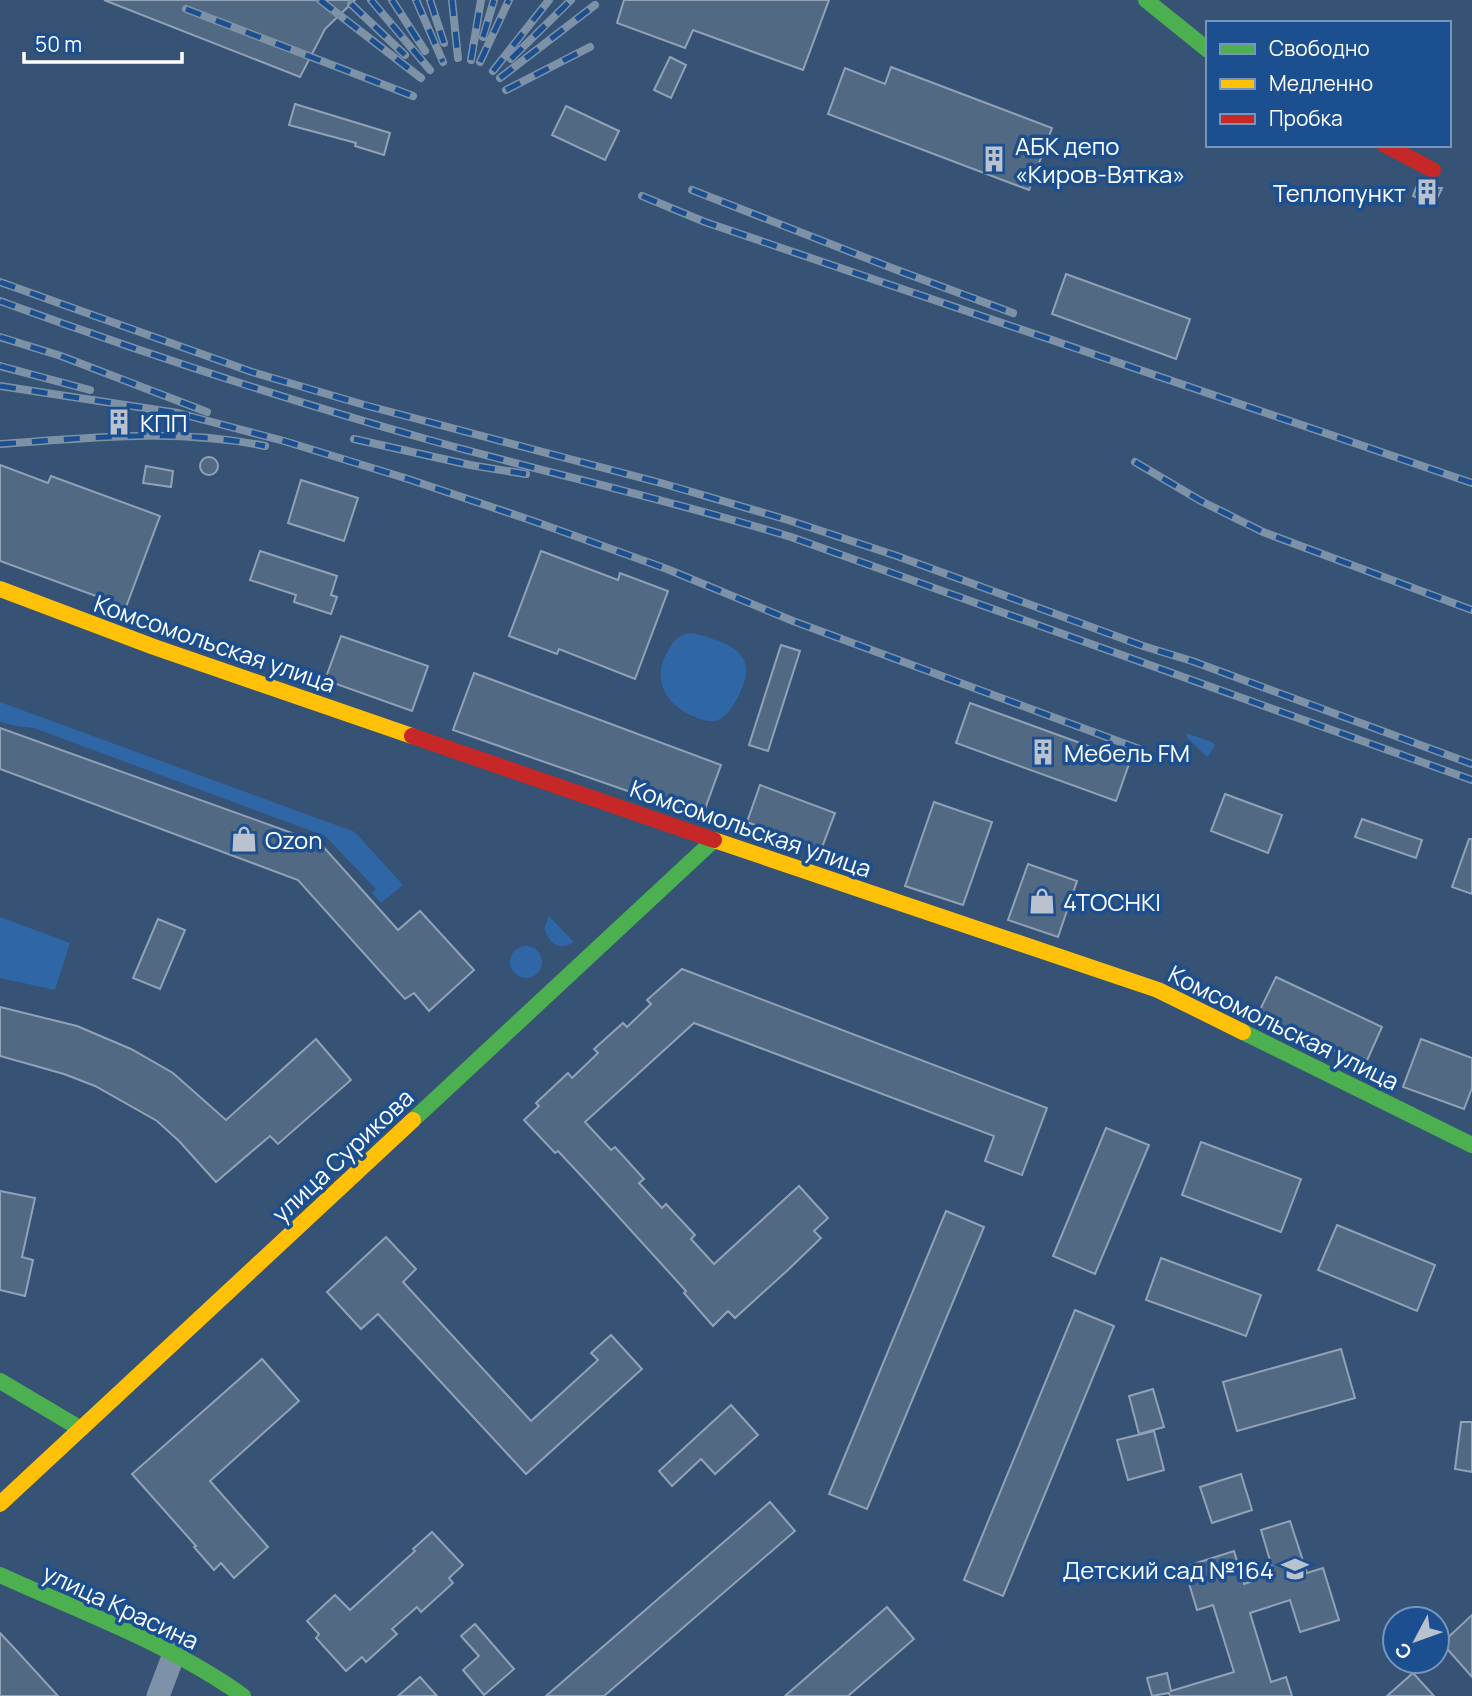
<svg xmlns="http://www.w3.org/2000/svg" width="1472" height="1696" viewBox="0 0 1472 1696" font-family="Manrope,sans-serif">
	<style>
		.green { fill: #2f66a5 }
		.building { fill: #526984; stroke: #92a2b6; stroke-width: 2 }
		.lines { fill: none; stroke-linecap: round; stroke-linejoin: round }
		.street { stroke: #7d92a8; stroke-width: 23 }
		.fast { stroke: #4caf50; stroke-width: 16 }
		.slow { stroke: #ffc107; stroke-width: 16 }
		.jam { stroke: #c62828; stroke-width: 16 }
		.rail-casing { stroke: #7e92a7; stroke-width: 8 }
		.rail { stroke: #1b4f8f; stroke-width: 5; stroke-dasharray: 16; stroke-linecap: butt }
		.labels { text-anchor: middle; dominant-baseline: central; stroke-width: 7; stroke-linejoin: round; paint-order: stroke }
		.poi-label { font-size: 24px; fill: #fff; stroke: #1b4f8f; text-anchor: start }
		.street-label { font-size: 24px; fill: #fff; stroke: #1b4f8f }
	</style>
	<rect width="100%" height="100%" fill="#365274"/>
	<g class="green">
		<path d="M692,633c35,9 70,19 47,62 -5,9 -11,21 -21,25 -6,3 -14,0 -21,-2 -30,-12 -47,-37 -29,-67 6,-12 12,-17 24,-18z"/>
		<path d="M0,702l355,130 48,53 -22,18 -9,-10 4,-4 -51,-53 -291,-108 -18,-2 -16,-4z"/>
		<path d="M1186,733l26,9 3,3 -7,12 -3,-2 -18,-18z"/>
		<path d="M549,916l25,26c-15,10 -25,1 -30,-14z"/>
		<path d="M0,917l70,26 -15,47 -55,-12z"/>
		<circle cx="526" cy="962" r="16"/>
	</g>
	<g class="building">
		<path d="M104,0h251l-30,29 -25,48z"/>
		<path d="M624,0h205l-26,70 -110,-40 -8,18 -68,-25z"/>
		<path d="M670,57l16,8 -15,33 -17,-8z"/>
		<path d="M891,67l161,61 -23,62 -201,-76 17,-46 40,16z"/>
		<path d="M295,104l95,29 -6,22 -29,-9 1,-3 -67,-18z"/>
		<path d="M566,106l53,25 -14,29 -53,-25z"/>
		<path d="M1418,183l15,5h9l-8,17 -21,-9z"/>
		<path d="M1066,274l124,45 -14,40 -124,-45z"/>
		<circle cx="209" cy="466" r="9"/>
		<path d="M0,465l48,18 3,-7 109,40 -34,91 -126,-46z"/>
		<path d="M146,466l27,5 -2,16 -28,-4z"/>
		<path d="M301,480l57,18 -14,43 -56,-18z"/>
		<path d="M260,551l77,25 -6,19 6,2 -6,17 -37,-12 2,-7 -46,-15z"/>
		<path d="M541,551l77,29 2,-7 48,18 -33,88 -76,-30 -2,5 -48,-18z"/>
		<path d="M341,636l87,30 -16,45 -87,-31z"/>
		<path d="M781,645l19,6 -32,100 -19,-6z"/>
		<path d="M474,673l247,92 -19,52 -249,-87z"/>
		<path d="M970,703l160,58 -14,40 -160,-58z"/>
		<path d="M0,728l320,115 78,87 22,-19 54,59 -45,41 -15,-18 -9,6 -107,-119 -298,-111z"/>
		<path d="M760,785l75,28 -14,37 -74,-28z"/>
		<path d="M1225,794l57,21 -14,38 -57,-22z"/>
		<path d="M934,802l58,20 -29,83 -58,-19z"/>
		<path d="M1362,819l60,21 -6,18 -61,-21z"/>
		<path d="M1469,839h3v55l-20,-7z"/>
		<path d="M1028,864l49,17 -19,56 -50,-17z"/>
		<path d="M158,919l27,11 -25,59 -27,-11z"/>
		<path d="M682,969l365,139 -25,67 -37,-14 9,-25 -300,-113 -109,99 26,28 4,-3 29,32 -5,4 23,25 4,-4 29,31 -4,4 23,25 85,-78 29,32 -14,13 7,7 -32,31 -54,49 -7,-7 -15,15 -29,-33 2,-2 -99,-109 -29,-31 -3,2 -31,-33 15,-14 -3,-3 32,-30 4,5 26,-25 -4,-4 29,-26 4,4 24,-23 -4,-4z"/>
		<path d="M1276,977l106,50 -17,38 -107,-51z"/>
		<path d="M0,1007l77,19 54,23 42,24 53,47 90,-81 35,41 -73,64 -8,-8 -54,46 -37,-41 -22,-20 -62,-35 -31,-12 -64,-18z"/>
		<path d="M1421,1039l51,19v30l-8,21 -61,-22z"/>
		<path d="M1106,1128l43,17 -54,129 -42,-18z"/>
		<path d="M1201,1142l100,37 -20,53 -99,-37z"/>
		<path d="M0,1191l35,7 -13,59 11,3 -8,36 -25,-6z"/>
		<path d="M946,1211l38,16 -117,282 -38,-15z"/>
		<path d="M1337,1225l98,40 -18,46 -99,-41z"/>
		<path d="M386,1237l30,32 -13,13 128,139 67,-61 -7,-7 20,-18 31,34 -116,105 -148,-160 -17,15 -34,-37z"/>
		<path d="M1161,1258l100,37 -15,41 -100,-36z"/>
		<path d="M1075,1310l39,16 -111,270 -39,-16z"/>
		<path d="M1341,1349l14,49 -118,33 -14,-49z"/>
		<path d="M262,1359l37,42 -89,80 58,66 -34,31 -13,-15 -7,7 -20,-23 2,-1 -64,-72z"/>
		<path d="M1153,1389l11,38 -25,7 -10,-38z"/>
		<path d="M731,1405l27,30 -43,39 -14,-15 -29,27 -13,-15z"/>
		<path d="M1461,1422h11v50l-17,-3z"/>
		<path d="M1154,1431l10,39 -36,10 -11,-40z"/>
		<path d="M1241,1474l11,36 -40,13 -12,-36z"/>
		<path d="M770,1502l25,29 -191,165h-58z"/>
		<path d="M1290,1521l17,52 16,-5 16,52 -39,12 -10,-32 -40,13 21,69 15,-5 6,19h-122l-1,-3 -17,3 -5,-18 20,-5 4,18 63,-19 -21,-67 -16,5 -13,-43 50,-16 10,33 30,-10 -13,-44z"/>
		<path d="M432,1532l31,33 -14,13 4,5 -32,29 -4,-5 -25,22 5,5 -31,28 -4,-5 -16,14 -30,-33 3,-4 -12,-13 28,-26 15,15 65,-59 -2,-2z"/>
		<path d="M887,1607l27,32 -66,57h-63z"/>
		<path d="M1472,1615v62l-30,-34z"/>
		<path d="M475,1624l39,45 -30,26 -21,-25 16,-14 -18,-20z"/>
		<path d="M0,1633l16,17 42,46h-58z"/>
		<path d="M1413,1673l21,23h-47z"/>
		<path d="M420,1677l17,19h-39z"/>
	</g>
	<g class="lines">
		<path class="street" d="M158,1696l16,-42"/>
		<g class="fast">
			<path d="M1146,0l62,50"/>
			<path d="M1243,1032l229,113"/>
			<path d="M413,1120l301,-280"/>
			<path d="M0,1381l81,48"/>
			<path d="M0,1575c79,36 173,70 243,121"/>
		</g>
		<g class="slow">
			<path d="M0,589l154,58 258,89"/>
			<path d="M714,840l444,150 85,42"/>
			<path d="M0,1504l413,-384"/>
		</g>
		<g class="jam">
			<path d="M1385,145l48,25"/>
			<path d="M412,736l302,104"/>
		</g>
		<g class="rail-casing">
			<g id="rail">
				<path d="M320,0l101,78"/>
				<path d="M371,0l59,70"/>
				<path d="M392,0l33,51"/>
				<path d="M416,0l27,62"/>
				<path d="M430,0l14,43"/>
				<path d="M452,0l6,58"/>
				<path d="M351,4l54,51"/>
				<path d="M186,9l227,87"/>
				<path d="M483,37l11,-37"/>
				<path d="M511,59l60,-59"/>
				<path d="M471,60l10,-60"/>
				<path d="M480,62l29,-62"/>
				<path d="M493,71l56,-71"/>
				<path d="M500,78l95,-73"/>
				<path d="M506,90l84,-43"/>
				<path d="M692,190l205,80 116,43"/>
				<path d="M642,196l63,26 767,261"/>
				<path d="M0,282l252,90 116,34 293,77 127,37 109,36 246,90 49,15 280,103"/>
				<path d="M0,301c143,52 287,99 433,140 119,33 240,60 358,96l681,243"/>
				<path d="M0,337l61,19 146,56"/>
				<path d="M0,366l90,24"/>
				<path d="M0,386l178,27 106,28 124,38 128,43 131,47 126,52 349,129"/>
				<path d="M354,439l116,26 56,9"/>
				<path d="M0,444c88,-6 178,-16 265,2"/>
				<path d="M1135,462l66,39 62,31 209,78"/>
			</g>
		</g>
		<use href="#rail" class="rail"/>
	</g>
	<defs>
		<g id="building-bare" transform="scale(2.1)"><path d="M-4-6H4V6H1V3H-1V6H-4ZM-2.5-4.3h1.7v1.8h-1.7ZM.8-4.3h1.7v1.8H.8ZM-2.5-1h1.7V.8h-1.7ZM.8-1h1.7V.8H.8Z" fill="#b9c2ce" stroke="#1b4f8f" stroke-width="2.5" paint-order="stroke"/></g>
		<g id="shop-bare" transform="scale(2.1)"><path d="M-5-2.5h2.3a2.7 3.5 0 0 1 5.4 0H5L5.5 6h-11ZM-1.5-2.5h3a1.5 2.3 0 0 0-3 0Z" fill="#b9c2ce" stroke="#1b4f8f" stroke-width="2.5" paint-order="stroke"/></g>
		<g id="school-bare" transform="scale(2.1)"><path d="M0-5L7-2L0 1L-7-2ZM-4 1L0 2.5L4 1V4Q0 6-4 4Z" fill="#b9c2ce" stroke="#1b4f8f" stroke-width="2.5" paint-order="stroke"/></g>
	</defs>
	<g fill-rule="evenodd">
		<use href="#building-bare" x="994" y="159"/>
		<use href="#building-bare" x="1427" y="192"/>
		<use href="#building-bare" x="119" y="422"/>
		<use href="#building-bare" x="1043" y="752"/>
		<use href="#shop-bare" x="244" y="839"/>
		<use href="#shop-bare" x="1042" y="901"/>
		<use href="#school-bare" x="1295" y="1569"/>
	</g>
	<g class="labels">
		<g class="poi-label">
			<text x="1015" y="145">АБК депо<tspan x="1015" dy="28">«Киров-Вятка»</tspan></text>
			<text x="1406" y="192" text-anchor="end">Теплопункт</text>
			<text x="140" y="422">КПП</text>
			<text x="1064" y="752">Мебель FM</text>
			<text x="265" y="839">Ozon</text>
			<text x="1063" y="901">4TOCHKI</text>
			<text x="1274" y="1569" text-anchor="end">Детский сад №164</text>
		</g>
		<g class="street-label">
			<text transform="translate(215 643) rotate(19)">Комсомольская улица</text>
			<text transform="translate(751 828) rotate(19)">Комсомольская улица</text>
			<text transform="translate(1284 1027) rotate(26)">Комсомольская улица</text>
			<text transform="translate(342 1155) rotate(-43)">улица Сурикова</text>
			<text transform="translate(121 1606) rotate(25)">улица Красина</text>
		</g>
	</g>
	<rect x="1206" y="21" width="245" height="126" fill="#1b4f8f" stroke="#7695bc" stroke-width="2"/>
	<rect x="1220" y="44" width="35" height="10" fill="#4caf50" stroke="#7695bc" stroke-width="2"/>
	<text x="1269" y="56" font-size="21" fill="#ffffff">Свободно</text>
	<rect x="1220" y="79" width="35" height="10" fill="#ffc107" stroke="#7695bc" stroke-width="2"/>
	<text x="1269" y="91" font-size="21" fill="#ffffff">Медленно</text>
	<rect x="1220" y="114" width="35" height="10" fill="#c62828" stroke="#7695bc" stroke-width="2"/>
	<text x="1269" y="126" font-size="21" fill="#ffffff">Пробка</text>
	<g transform="translate(1416 1640) rotate(229)"><circle r="33" fill="#1b4f8f" stroke="#7695bc" stroke-width="2"/>
	<path d="M0-5L12 26L0 18L-12 26Z" fill="#b9c2ce"/>
	<text y="-10" font-size="19" font-weight="bold" text-anchor="middle" fill="#ffffff">С</text>
	</g>
	<path d="M24 52v10h158v-10" fill="none" stroke="#ffffff" stroke-width="3.5"/>
	<text x="35" y="52" font-size="21" fill="#ffffff" stroke="#1b4f8f" stroke-width="5" paint-order="stroke">50 m</text>
</svg>
